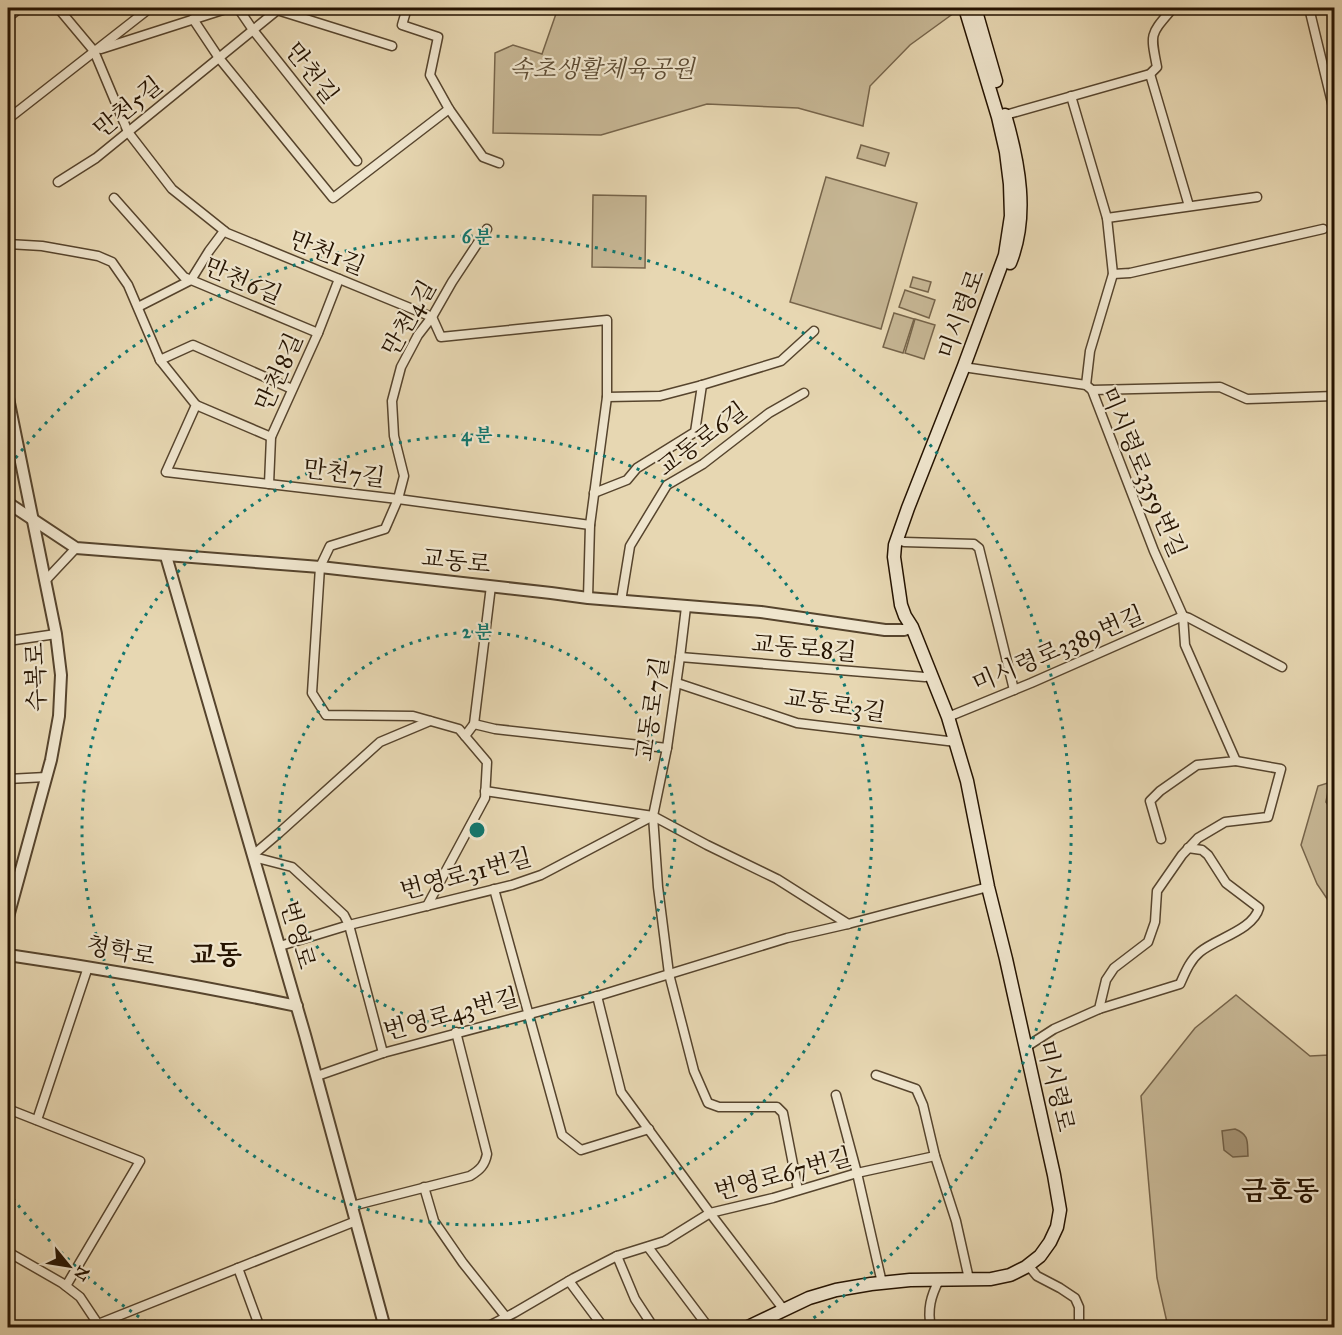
<svg xmlns="http://www.w3.org/2000/svg" width="1342" height="1335" viewBox="0 0 1342 1335" font-family="'IM FELL Great Primer','Noto Serif KR',serif">
	<style>
		.green { fill: #c6b694; stroke: #76644a; stroke-width: 1.5 }
		.water { fill: #a59476; stroke: #726047; stroke-width: 1.5 }
		.lines { fill: none; stroke-linecap: round; stroke-linejoin: round }
		.minor-casing { stroke: #56442d; stroke-width: 11 }
		.tertiary-casing { stroke: #56442d; stroke-width: 14 }
		.secondary-casing { stroke: #251301; stroke-width: 15 }
		.minor { stroke: #efe5cd; stroke-width: 8 }
		.tertiary { stroke: #efe5cd; stroke-width: 10 }
		.secondary { stroke: #efe5cd; stroke-width: 12 }
		.ring { fill: none; stroke: #0f766e; stroke-width: 3; stroke-dasharray: 3 6 }
		.labels { text-anchor: middle; dominant-baseline: central; stroke-width: 4.5; stroke-linejoin: round; paint-order: stroke }
		.park-label { font-size: 24px; font-style: italic; fill: #5d4c34; stroke: #efe5cd }
		.street-label { font-size: 24px; fill: #251301; stroke: #efe5cd }
		.quarter-label { font-size: 27px; font-weight: bold; fill: #251301; stroke: #efe5cd }
		.centre { fill: #0f766e; stroke: #efe5cd; stroke-width: 3 }
		.ring-label { font-size: 18px; text-anchor: middle; font-weight: bold; fill: #0f766e; stroke: #efe5cd; stroke-width: 4.5; stroke-linejoin: round; paint-order: stroke }
	</style>
	<rect width="100%" height="100%" fill="#e7d7b2"/>
	<filter id="stains"><feTurbulence type="fractalNoise" baseFrequency=".00333" numOctaves="4"/><feColorMatrix values="0 0 0 0 .2 0 0 0 0 .09 0 0 0 0 .02 0 0 0 .5 -.17"/></filter>
	<radialGradient id="worn" r=".72"><stop offset=".6" stop-color="#630" stop-opacity="0"/><stop offset="1" stop-color="#630" stop-opacity=".3"/></radialGradient>
	<g class="green">
		<path d="M558,8h395l1,5 -44,32 -40,41 -7,40 -65,-18 -91,-4 -106,31 -108,-2 2,-80 18,-8 29,9z"/>
		<path d="M861,145l28,8 -4,13 -28,-8z"/>
		<path d="M826,177l91,26 -36,126 -91,-27z"/>
		<path d="M593,195l53,1 -1,72 -53,-1z"/>
		<path d="M913,277l18,5 -3,10 -18,-5z"/>
		<path d="M905,290l30,10 -6,18 -30,-11z"/>
		<path d="M894,313l20,6 -11,34 -20,-6z"/>
		<path d="M915,319l20,6 -11,34 -19,-6z"/>
		<path d="M1334,781v128l-17,-25 -16,-39 17,-59z"/>
		<path d="M1236,995l74,61 19,-1 5,-5v277h-166l-11,-49 -16,-182 54,-68z"/>
	</g>
	<g class="water">
		<path d="M1334,787v26l-8,-11 2,-11z"/>
		<path d="M1235,1129c15,6 12,13 13,27l-15,1 -9,-7 -2,-19z"/>
	</g>
	<g class="lines">
		<g class="minor-casing">
			<g id="minor">
				<path d="M58,8l36,43 34,81 44,57 55,44 205,84 9,20 166,-17v77l-17,128 -2,73"/>
				<path d="M238,8l15,22 104,131"/>
				<path d="M256,8l21,2 115,36"/>
				<path d="M407,8l-5,17 36,12 -8,38 19,34 34,48 16,6"/>
				<path d="M1309,8l25,103"/>
				<path d="M8,17l12,-9"/>
				<path d="M193,19l26,39 114,140 116,-89"/>
				<path d="M101,49l128,-41"/>
				<path d="M1150,74l39,132"/>
				<path d="M1071,96l36,122 6,56 -23,77 -4,34"/>
				<path d="M1002,116l148,-42 7,-7c-7,-35 -7,-32 16,-59"/>
				<path d="M8,119l142,-111"/>
				<path d="M58,182l38,-24 184,-150"/>
				<path d="M114,198l70,79 134,56"/>
				<path d="M1107,218l150,-21"/>
				<path d="M8,244l34,2 56,10 14,6 16,23 32,75 36,45 -30,67 232,27 192,26"/>
				<path d="M1113,274l17,-1 193,-44"/>
				<path d="M138,307l53,-27 18,-29 15,-20"/>
				<path d="M160,360l33,-15 99,44"/>
				<path d="M970,368l116,17 6,5 62,161 29,65 2,29 51,116 -39,4 -37,26 -10,10 11,38"/>
				<path d="M1092,390l128,-3 27,12 87,-3"/>
				<path d="M607,397l53,-1 42,-11 79,-24 33,-30"/>
				<path d="M196,405l75,32"/>
				<path d="M269,484l2,-47 47,-104 21,-54"/>
				<path d="M594,493l33,-13 10,-12 58,-36 7,-47"/>
				<path d="M904,542l70,2 5,4 35,142"/>
				<path d="M45,581l31,-33"/>
				<path d="M621,601l9,-55 37,-61 36,-21 66,-51 35,-20"/>
				<path d="M686,607l-6,50 -13,91 -14,68 5,71 11,87 25,97 14,32 11,4h58l6,6 15,77"/>
				<path d="M1183,616l6,2 93,49"/>
				<path d="M8,641l48,-7"/>
				<path d="M680,657l245,20"/>
				<path d="M677,683l120,40 159,19"/>
				<path d="M948,717l83,-34 152,-67"/>
				<path d="M474,724l17,-138"/>
				<path d="M465,736l9,-12 21,5 172,19"/>
				<path d="M8,779l38,-2"/>
				<path d="M485,791l168,25 54,29 70,34 71,45"/>
				<path d="M253,855l26,-22 101,-91 50,-21"/>
				<path d="M254,857l38,10 52,48 5,10 34,128"/>
				<path d="M494,889l68,246 19,15 68,-21"/>
				<path d="M427,906l58,-108 2,-36 -28,-33 -46,-13 -87,-1 -14,-22 8,-126 10,-21 55,-17 13,-30 6,-23 -10,-40 -2,-35 9,-34 17,-32 14,-18 20,-35 35,-53"/>
				<path d="M280,946l69,-21 163,-40 29,-10 112,-59"/>
				<path d="M597,996l24,96 89,121 74,97"/>
				<path d="M1099,1009l81,-25c5,-11 10,-24 20,-32 17,-14 53,-22 59,-44l-33,-25 -18,-28 -6,-5 -14,-2"/>
				<path d="M1026,1047l28,-18 45,-20 7,-29 8,-12 34,-26 7,-20 2,-31 25,-36 16,-17 27,-16 43,-5 13,-48 -45,-8"/>
				<path d="M876,1075l40,14 7,16 12,51 21,65 13,58"/>
				<path d="M317,1076l66,-23 218,-58 186,-57 61,-14 140,-37"/>
				<path d="M836,1095l21,78 25,110"/>
				<path d="M8,1109l132,52 -74,125"/>
				<path d="M37,1120l51,-153"/>
				<path d="M424,1187l10,34 29,42 43,54"/>
				<path d="M352,1206l118,-30c10,-6 15,-11 17,-22l-31,-122"/>
				<path d="M648,1247l61,81"/>
				<path d="M8,1252l54,31 18,14 18,27v3"/>
				<path d="M617,1256l18,43 19,29"/>
				<path d="M1028,1265l9,11 23,12 15,10 4,9v21"/>
				<path d="M238,1268l22,60"/>
				<path d="M569,1281l35,47"/>
				<path d="M98,1324l258,-103"/>
				<path d="M485,1328l29,-15 60,-35 43,-22 48,-15 45,-28 63,-15 84,-25 78,-17"/>
				<path d="M931,1328c-4,-19 0,-32 8,-48"/>
			</g>
		</g>
		<g class="tertiary-casing">
			<g id="tertiary">
				<path d="M8,398l48,236 5,41 -2,41 -8,44 -43,157"/>
				<path d="M8,503l68,45 244,19 231,26 37,5 173,14 124,18h19l8,-3"/>
				<path d="M166,556l139,479 80,293"/>
				<path d="M8,955c96,14 193,31 289,51"/>
			</g>
		</g>
		<g class="secondary-casing">
			<g id="secondary">
				<path d="M975,8l21,73"/>
				<path d="M1005,115c14,48 24,101 5,148"/>
				<path d="M746,1328l63,-30 27,-8 35,-6 39,-4 81,-1 19,-4 16,-8 14,-11 10,-14 7,-15 3,-17 -6,-35 -48,-216 -18,-72 -21,-106 -19,-64 -36,-90 -7,-11 -4,-11 -7,-48 1,-12 13,-37 56,-142 41,-111 6,-39 -1,-32 -4,-32 -8,-35 -33,-109"/>
			</g>
		</g>
		<use href="#minor" class="minor"/>
		<use href="#tertiary" class="tertiary"/>
		<use href="#secondary" class="secondary"/>
	</g>
	<g class="ring">
		<circle cx="477" cy="830" r="198"/>
		<circle cx="477" cy="830" r="395"/>
		<path d="M154 1327A593 593 0 0 1 10 1195M10 465A593 593 0 1 1 800 1327"/>
	</g>
	<g class="labels">
		<g class="park-label">
			<text x="602" y="69">속초생활체육공원</text>
		</g>
		<g class="street-label">
			<text transform="translate(312 73) rotate(52)">만천길</text>
			<text transform="translate(128 107) rotate(-39)">만천5길</text>
			<text transform="translate(327 253) rotate(22)">만천1길</text>
			<text transform="translate(243 281) rotate(23)">만천6길</text>
			<text transform="translate(961 314) rotate(-70)">미시령로</text>
			<text transform="translate(409 318) rotate(-60)">만천4길</text>
			<text transform="translate(279 372) rotate(-66)">만천8길</text>
			<text transform="translate(702 439) rotate(-37)">교동로6길</text>
			<text transform="translate(1143 472) rotate(67)">미시령로3359번길</text>
			<text transform="translate(344 473) rotate(7)">만천7길</text>
			<text transform="translate(456 561) rotate(6)">교동로</text>
			<text transform="translate(804 648) rotate(5)">교동로8길</text>
			<text transform="translate(1058 649) rotate(-23)">미시령로3389번길</text>
			<text transform="translate(36 677) rotate(-92)">수복로</text>
			<text transform="translate(835 705) rotate(9)">교동로3길</text>
			<text transform="translate(652 709) rotate(-81)">교동로7길</text>
			<text transform="translate(466 874) rotate(-15)">번영로31번길</text>
			<text transform="translate(298 935) rotate(74)">번영로</text>
			<text transform="translate(121 951) rotate(10)">청학로</text>
			<text transform="translate(451 1014) rotate(-15)">번영로43번길</text>
			<text transform="translate(1056 1086) rotate(77)">미시령로</text>
			<text transform="translate(783 1174) rotate(-15)">번영로67번길</text>
		</g>
		<g class="quarter-label">
			<text x="216" y="954">교동</text>
			<text x="1280" y="1190">금호동</text>
		</g>
	</g>
	<circle cx="477" cy="830" r="9" class="centre"/>
	<g class="ring-label">
		<text x="477" y="243">6 분</text>
		<text x="477" y="441">4 분</text>
		<text x="477" y="638">2 분</text>
	</g>
	<rect width="1342" height="1335" fill="none" stroke="#e7d7b2" stroke-width="30"/>
	<rect x="9" y="9" width="1324" height="1317" fill="none" stroke="#251301" stroke-width="3"/>
	<rect x="15" y="15" width="1312" height="1305" fill="none" stroke="#251301" stroke-width="1.5"/>
	<g transform="translate(69 1266) rotate(120)" stroke="#efe5cd" stroke-width="4.5" paint-order="stroke">
	<path d="M0-4.5L10 22L0 15L-10 22Z" fill="#251301"/>
	<text y="-9" font-size="16" font-weight="bold" text-anchor="middle" fill="#251301">N</text>
	</g>
	<rect width="100%" height="100%" filter="url(#stains)"/>
	<rect width="100%" height="100%" fill="url(#worn)"/>
</svg>
